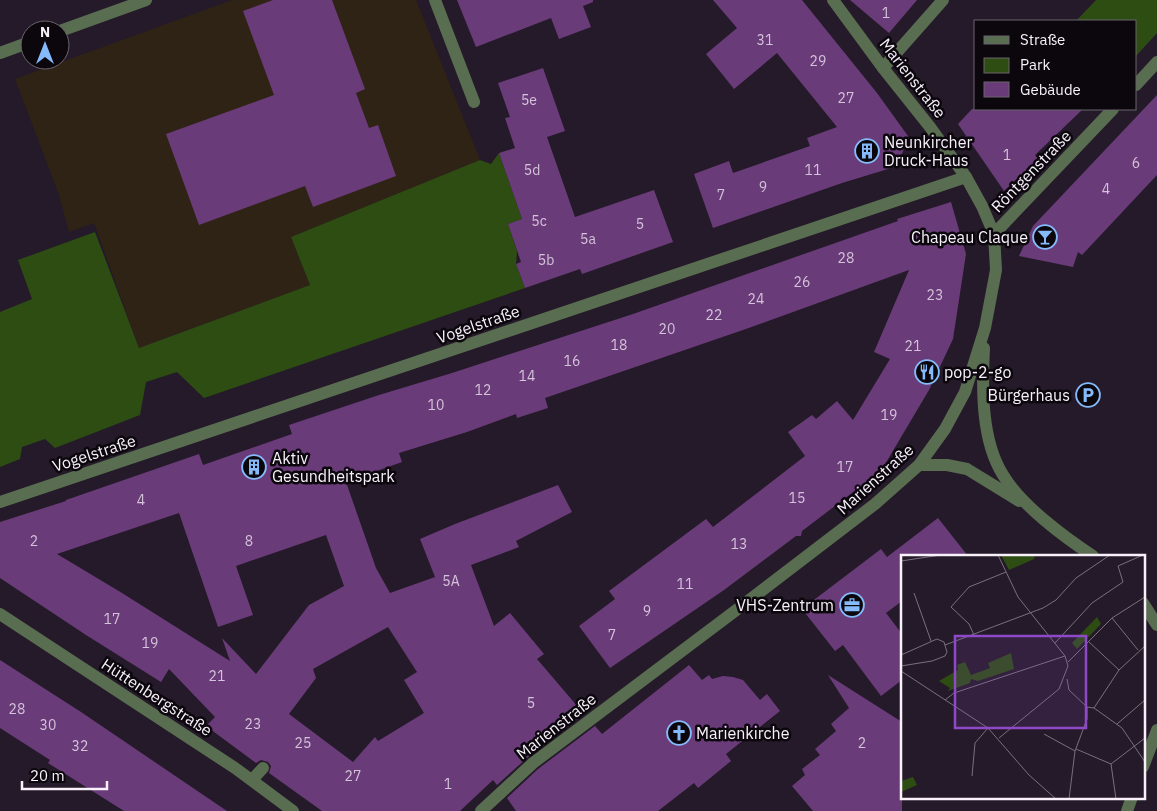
<svg xmlns="http://www.w3.org/2000/svg" width="1157" height="811" viewBox="0 0 1157 811" font-family="'IBM Plex Sans',sans-serif">
	<style>
		.education { fill: #2f2315 }
		.green { fill: #2e4d13 }
		.building { fill: #6a3b79; fill-rule: evenodd }
		.lines { fill: none; stroke-linecap: round; stroke-linejoin: round }
		.minor { stroke: #596d50; stroke-width: 12 }
		.labels { text-anchor: middle; dominant-baseline: central; stroke-width: 5; stroke-linejoin: round; paint-order: stroke }
		.number-label { font-size: 14px; fill: #d4c3da }
		.street-label { font-size: 16px; fill: #f8f0fb; stroke: #0b070d }
		.poi-label { font-size: 16px; fill: #f8f0fb; stroke: #0b070d; text-anchor: start }
		.inset-road { fill: none; stroke: #79707d; stroke-width: 1 }
		.view { fill: #8e49c8; fill-opacity: 0.15; stroke: #8e49c8; stroke-width: 2.5 }
		.inset-edge { fill: none; stroke: #f8f0fb; stroke-width: 2.5 }
	</style>
	<rect width="100%" height="100%" fill="#251a29"/>
	<path class="education" d="M232,0h184l64,160 -189,77 19,48 -171,63 -45,-125 -25,9 -10,-37 -44,-116z"/>
	<g class="green">
		<path d="M1096,0h61v33l-21,23v-35h-60z"/>
		<path d="M499,153l23,66 -14,5 9,27 -1,13 9,24 -321,110 -27,-26 -31,10 -6,33 -85,33 -10,-9 -23,8 -2,12 -20,8v-155l32,-13 -14,-39 77,-28 44,116 171,-63 -19,-48 189,-77 11,4z"/>
	</g>
	<g class="building">
		<path d="M273,0h59l33,89 -9,4 13,35 9,-3 18,51 -83,31 -8,-21 -106,39 -33,-91 108,-39 -31,-84z"/>
		<path d="M457,0h136v2l-10,4 8,21 -32,12 -8,-21 -75,29z"/>
		<path d="M713,0h89l75,93 31,43 -10,30 -56,17 -129,45 -19,-54 35,-13 4,12 77,-27 -3,-8 30,-11 -60,-74 -43,36 -28,-35 31,-26z"/>
		<path d="M850,0h67l-28,33z"/>
		<path d="M543,68l22,63 -18,6 28,80 79,-27 19,52 -91,32 -2,-5 -55,19 -9,-24 5,-2 -13,-38 14,-5 -23,-66 16,-5 -10,-30 5,-1 -12,-34z"/>
		<path d="M1157,95v80l-75,80 -4,-3 -5,15 -54,-11 14,-30z"/>
		<path d="M972,109h111l-48,46 3,4 -34,32 -46,-67z"/>
		<path d="M951,202l15,52 -13,85 -24,51 -48,81 -79,60 -1,5h-5l-72,54 -114,78 -31,-42 36,-27 -6,-8 97,-72 7,8 92,-71 -17,-24 24,-17 4,4 21,-18 16,19 37,-61 -16,-7 35,-82 -166,60 -198,68 3,10 -31,10 -1,-4 -49,18 -68,21 3,9 -56,20 30,86 14,25 45,-16 -15,-38 35,-15 103,-39 14,27 -56,29 3,6 -48,18 23,61 16,-13 34,41 -7,5 47,55 -56,43 -31,28 -4,-5 -33,31h-138l-53,-38 2,-7 -3,-4 -7,-2 -5,3 -50,-37 9,-9 -46,-48 -8,13 -75,-47 -86,-57v-56l66,-21v-1l133,-46 4,11 89,-31 -3,-9 90,-30 73,-22 181,-59 265,-93 -1,-2zM179,513l39,114 35,-12 -17,-49 90,-31 18,51 -35,19 -53,69 -34,-36 8,23 -108,-68 -65,-39zM388,627l29,45 -13,8 20,33 -46,28 -3,-4 -22,25 -64,-48 27,-36 -3,-9z"/>
		<path d="M938,518l30,38h-66v45l-16,12 16,21v46l-21,16 -38,-51 -8,6 -33,-42 79,-60 6,8z"/>
		<path d="M0,660l81,52 146,99h-103l-76,-48 2,-3 -50,-32z"/>
		<path d="M689,665l13,15 7,-5 3,4 11,-3 10,1 10,3 17,20 7,-6 13,17 -54,43 5,7 -33,27 -4,-5 -36,28h-142l-9,-13 31,-29 57,-43 7,8z"/>
		<path d="M828,675l74,47v89h-89l-21,-25 13,-11 -3,-6 18,-14 -5,-6 21,-18 -5,-7 18,-16z"/>
	</g>
	<g class="lines">
		<g class="minor">
			<path d="M435,0l39,102"/>
			<path d="M60,31l86,-31"/>
			<path d="M0,53l30,-11"/>
			<path d="M883,68l60,-68"/>
			<path d="M1136,85l21,-23"/>
			<path d="M994,234l119,-125"/>
			<path d="M984,348c-2,40 -3,92 19,127 18,30 61,62 90,81"/>
			<path d="M919,465h28l20,4 52,32"/>
			<path d="M0,502l966,-325"/>
			<path d="M1143,603l14,22"/>
			<path d="M0,614l235,154 58,43"/>
			<path d="M1143,767l14,-37"/>
			<path d="M252,780l11,-12"/>
			<path d="M481,811l52,-48 202,-152 140,-107 44,-39 26,-36 20,-37 20,-64 11,-58 -2,-36 -12,-28 -16,-29 -36,-50 -47,-59 -50,-68"/>
			<path d="M1127,811l5,-14"/>
		</g>
	</g>
	<defs>
		<g id="building-ring" transform="scale(1.25)"><circle r="9.5" fill="#0b070d" stroke="#85bbfb" stroke-width="1.5"/><path d="M-4-6H4V6H1V3H-1V6H-4ZM-2.5-4.3h1.7v1.8h-1.7ZM.8-4.3h1.7v1.8H.8ZM-2.5-1h1.7V.8h-1.7ZM.8-1h1.7V.8H.8Z" fill="#85bbfb"/></g>
		<g id="bar-ring" transform="scale(1.25)"><circle r="9.5" fill="#0b070d" stroke="#85bbfb" stroke-width="1.5"/><path d="M-6-5H6L.8 .8V4.5H3.5V6h-7V4.5H-.8V.8Z" fill="#85bbfb"/></g>
		<g id="restaurant-ring" transform="scale(1.25)"><circle r="9.5" fill="#0b070d" stroke="#85bbfb" stroke-width="1.5"/><path d="M-5-6h1v4h1v-4h1v4h1v-4h1v5L-1.5 .5V6h-2V.5L-5-1ZM5-6V6H3V1.5H1.5Q1.5-4 5-6Z" fill="#85bbfb"/></g>
		<g id="parking-ring" transform="scale(1.25)"><circle r="9.5" fill="#0b070d" stroke="#85bbfb" stroke-width="1.5"/><path d="M-3.5-5.5H1a3.5 3.5 0 0 1 0 7H-1V5.5H-3.5ZM-1-3.4V-.6H.8a1.4 1.4 0 0 0 0-2.8Z" fill="#85bbfb"/></g>
		<g id="office-ring" transform="scale(1.25)"><circle r="9.5" fill="#0b070d" stroke="#85bbfb" stroke-width="1.5"/><path d="M-6-3h4V-5.5h4V-3h4V5H-6ZM-1-4.5V-3h2v-1.5ZM-6 0V1H6V0Z" fill="#85bbfb"/></g>
		<g id="church-ring" transform="scale(1.25)"><circle r="9.5" fill="#0b070d" stroke="#85bbfb" stroke-width="1.5"/><path d="M-1.2-6h2.4v3.5h3.3v2.4h-3.3V6h-2.4V-.1h-3.3v-2.4h3.3Z" fill="#85bbfb"/></g>
	</defs>
	<g fill-rule="evenodd">
		<use href="#building-ring" x="867" y="151"/>
		<use href="#bar-ring" x="1045" y="237"/>
		<use href="#restaurant-ring" x="927" y="372"/>
		<use href="#parking-ring" x="1088" y="395"/>
		<use href="#building-ring" x="254" y="467"/>
		<use href="#office-ring" x="852" y="605"/>
		<use href="#church-ring" x="679" y="733"/>
	</g>
	<g class="labels">
		<g class="number-label">
			<text x="886" y="13">1</text>
			<text x="765" y="40">31</text>
			<text x="818" y="61">29</text>
			<text x="846" y="98">27</text>
			<text x="529" y="100">5e</text>
			<text x="1007" y="155">1</text>
			<text x="1136" y="163">6</text>
			<text x="532" y="170">5d</text>
			<text x="813" y="170">11</text>
			<text x="763" y="187">9</text>
			<text x="1106" y="189">4</text>
			<text x="721" y="195">7</text>
			<text x="539" y="221">5c</text>
			<text x="640" y="224">5</text>
			<text x="588" y="239">5a</text>
			<text x="846" y="258">28</text>
			<text x="546" y="260">5b</text>
			<text x="802" y="282">26</text>
			<text x="935" y="295">23</text>
			<text x="756" y="299">24</text>
			<text x="714" y="315">22</text>
			<text x="667" y="329">20</text>
			<text x="619" y="345">18</text>
			<text x="913" y="346">21</text>
			<text x="572" y="361">16</text>
			<text x="527" y="376">14</text>
			<text x="483" y="390">12</text>
			<text x="436" y="405">10</text>
			<text x="889" y="415">19</text>
			<text x="845" y="467">17</text>
			<text x="797" y="498">15</text>
			<text x="141" y="500">4</text>
			<text x="34" y="541">2</text>
			<text x="249" y="541">8</text>
			<text x="739" y="544">13</text>
			<text x="451" y="581">5A</text>
			<text x="685" y="584">11</text>
			<text x="647" y="611">9</text>
			<text x="112" y="619">17</text>
			<text x="612" y="635">7</text>
			<text x="150" y="643">19</text>
			<text x="217" y="676">21</text>
			<text x="531" y="703">5</text>
			<text x="17" y="709">28</text>
			<text x="253" y="724">23</text>
			<text x="48" y="725">30</text>
			<text x="303" y="743">25</text>
			<text x="862" y="743">2</text>
			<text x="80" y="746">32</text>
			<text x="353" y="776">27</text>
			<text x="448" y="784">1</text>
		</g>
		<g class="street-label">
			<text transform="translate(913 78) rotate(52)">Marienstraße</text>
			<text transform="translate(1031 171) rotate(-46)">Röntgenstraße</text>
			<text transform="translate(478 324) rotate(-19)">Vogelstraße</text>
			<text transform="translate(94 453) rotate(-18)">Vogelstraße</text>
			<text transform="translate(875 479) rotate(-42)">Marienstraße</text>
			<text transform="translate(157 697) rotate(33)">Hüttenbergstraße</text>
			<text transform="translate(556 726) rotate(-38)">Marienstraße</text>
		</g>
		<g class="poi-label">
			<text x="884" y="142">Neunkircher<tspan x="884" dy="18">Druck-Haus</tspan></text>
			<text x="1028" y="237" text-anchor="end">Chapeau Claque</text>
			<text x="944" y="372">pop-2-go</text>
			<text x="1070" y="395" text-anchor="end">Bürgerhaus</text>
			<text x="272" y="458">Aktiv<tspan x="272" dy="18">Gesundheitspark</tspan></text>
			<text x="834" y="605" text-anchor="end">VHS-Zentrum</text>
			<text x="696" y="733">Marienkirche</text>
		</g>
	</g>
	<g transform="translate(901 555)">
		<rect width="244" height="244" fill="#251a29"/>
		<path d="M100,0h34l-1,4 -25,11zM196,62l4,7 -24,25 -5,-6zM110,98l3,16 -36,12 -7,-2 -1,4 -22,8 2,-3 -11,-7 19,-11 -1,-5 8,-3 6,13 19,-7 -2,-5zM12,222l4,8 -16,7v-11z" fill="#2e4d13"/>
		<path class="inset-road" d="M97,0l20,42 47,59 3,10 -9,23 -60,49M0,6l40,-6M217,11l25,-11M13,38l17,48M211,63l26,32M73,80l-5,-11 -18,-17 18,-20 37,-15M187,86l31,29M154,88l37,-40 31,-21 -5,-16M44,90l98,-37 13,-8 20,-22 34,-23M0,100l36,-16 7,3 3,10 -2,4 -13,5 -31,5M167,107l44,-44 33,-21M0,116l87,57 41,47 27,24M166,124l2,11 18,17 7,1 28,20 23,34M44,145l9,-7 111,-37M193,153l25,-38 26,-24M216,169l28,-24M143,179l31,17M175,194l35,15 5,35M210,209l34,-26M71,221l3,-33 13,-15M168,244l6,-48 12,-32v-12"/>
		<path class="view" d="M54,81h131v92h-131z"/>
		<rect width="244" height="244" class="inset-edge"/>
	</g>
	<rect x="974" y="20" width="162" height="90" fill="#0b070d" stroke="#6a646c"/>
	<rect x="984" y="36" width="25" height="8" fill="#596d50" stroke="#6a646c"/>
	<text x="1020" y="45" font-size="15" fill="#f8f0fb">Straße</text>
	<rect x="984" y="58" width="25" height="15" fill="#2e4d13" stroke="#6a646c"/>
	<text x="1020" y="70" font-size="15" fill="#f8f0fb">Park</text>
	<rect x="984" y="82" width="25" height="15" fill="#6a3b79" stroke="#6a646c"/>
	<text x="1020" y="95" font-size="15" fill="#f8f0fb">Gebäude</text>
	<g transform="translate(45 45)"><circle r="24" fill="#0b070d" stroke="#6a646c"/>
	<path d="M0-4L9 19L0 12L-9 19Z" fill="#85bbfb"/>
	<text y="-8" font-size="14" font-weight="bold" text-anchor="middle" fill="#f8f0fb">N</text>
	</g>
	<path d="M22 781v8h85v-8" fill="none" stroke="#f8f0fb" stroke-width="2.5"/>
	<text x="30" y="781" font-size="15" fill="#f8f0fb" stroke="#0b070d" stroke-width="4" paint-order="stroke">20 m</text>
</svg>
